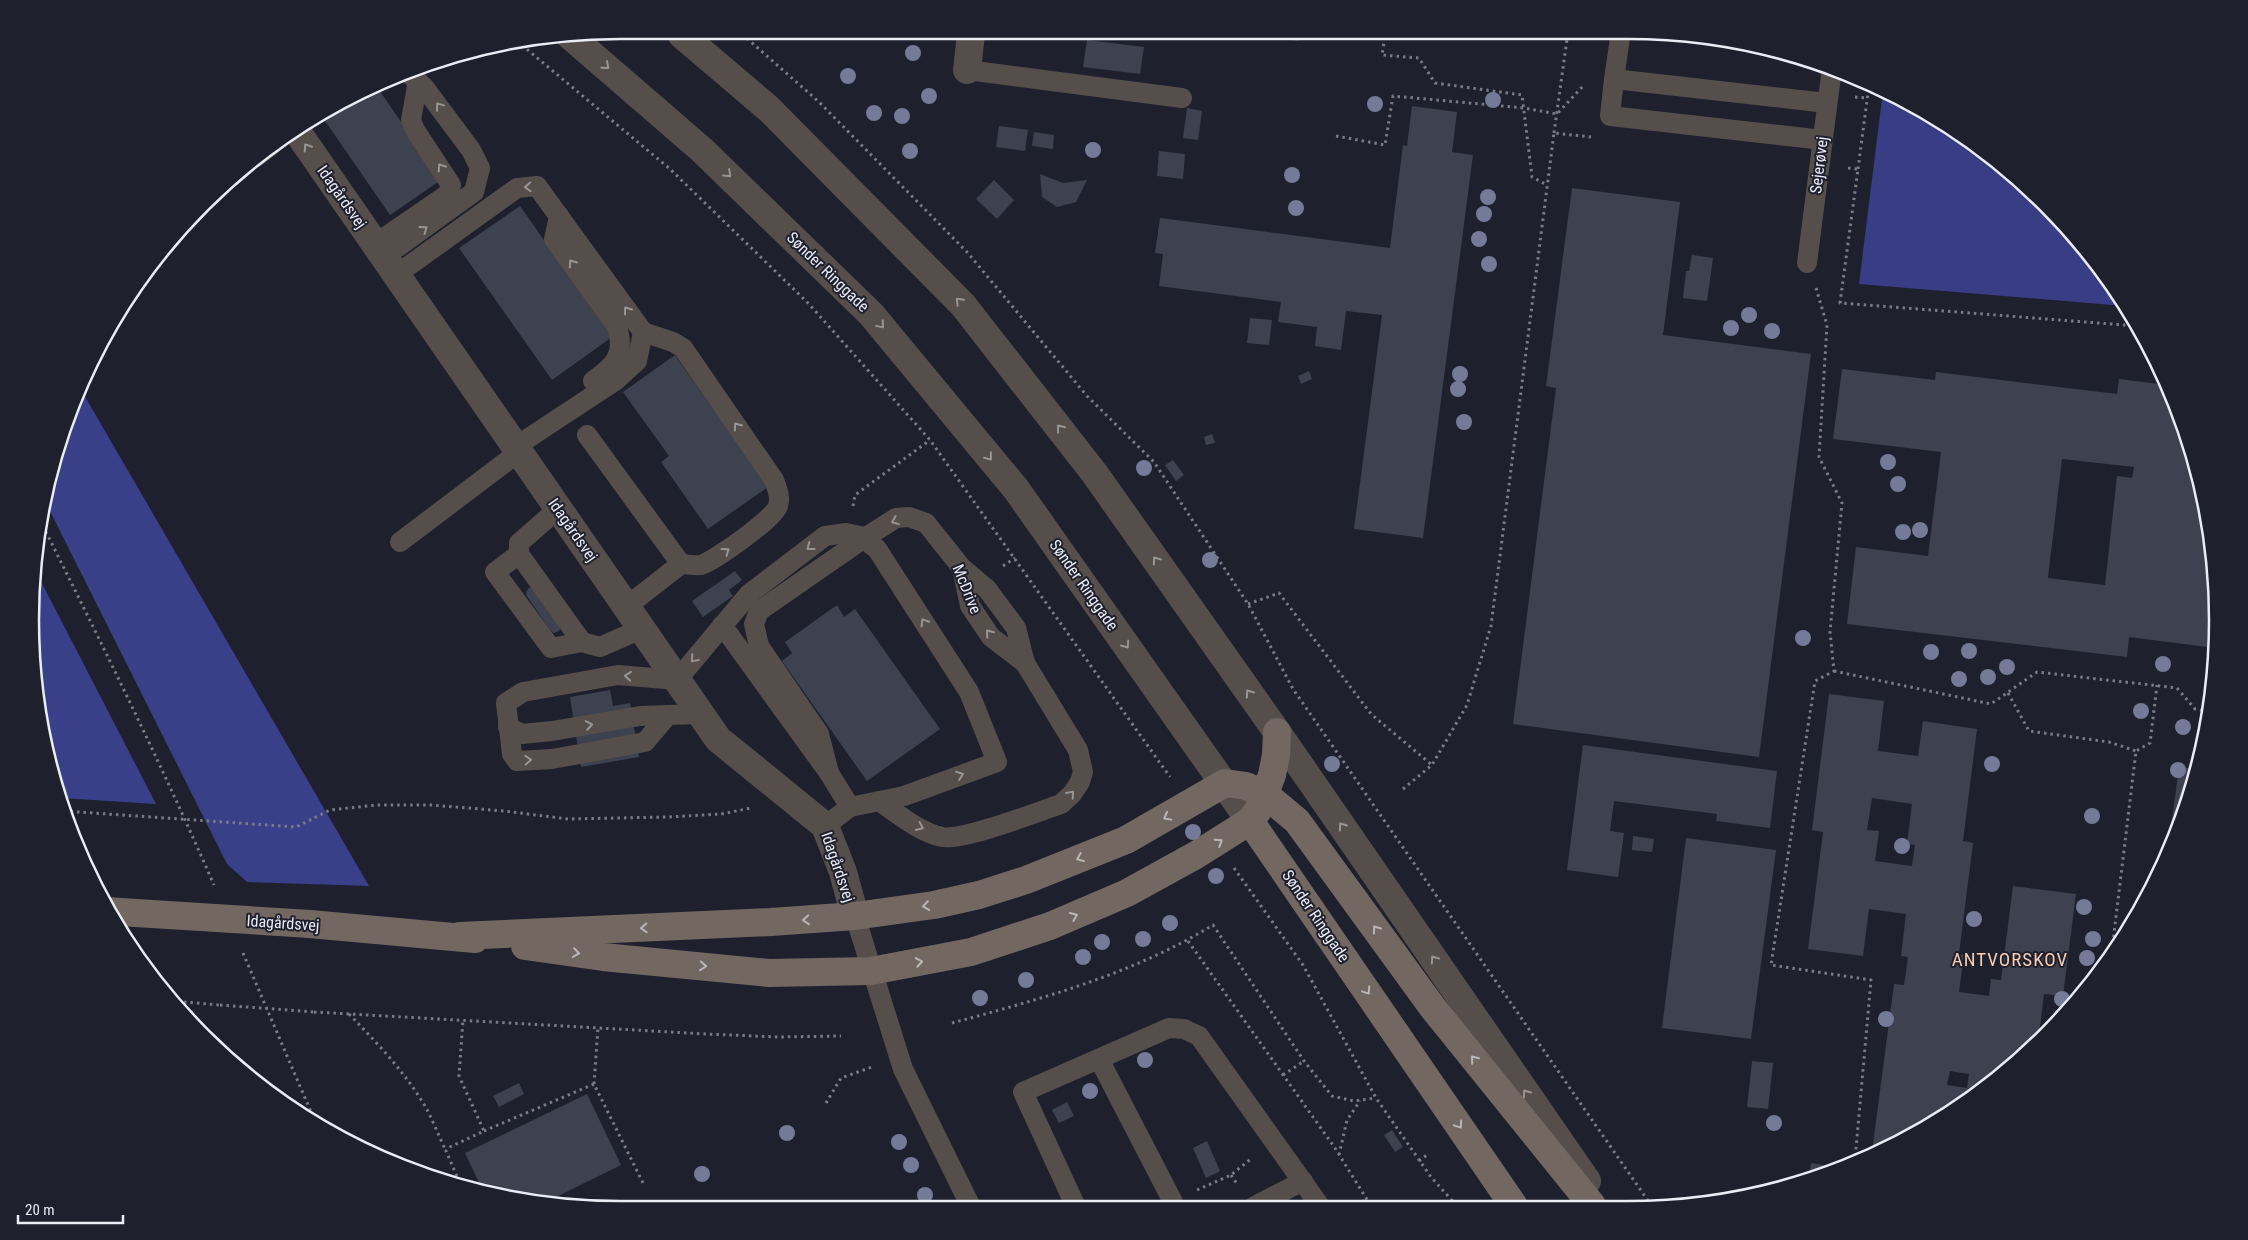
<svg xmlns="http://www.w3.org/2000/svg" width="2248" height="1240" viewBox="0 0 2248 1240" font-family="'Roboto Condensed',sans-serif">
	<style>
		.green { fill: #383d86 }
		.forest { fill: #3a3f8a }
		.building { fill: #3e4150; fill-rule: evenodd }
		.lines { fill: none; stroke-linecap: round; stroke-linejoin: round }
		.path { stroke: #797b87; stroke-width: 3; stroke-dasharray: 2.5 4; stroke-linecap: butt }
		.service { stroke: #554e4a; stroke-width: 20 }
		.minor { stroke: #554e4a; stroke-width: 28 }
		.tertiary { stroke: #554e4a; stroke-width: 28 }
		.secondary { stroke: #726761; stroke-width: 28 }
		.path-bridge { stroke: #797b87; stroke-width: 3; stroke-dasharray: 2.5 4; stroke-linecap: butt }
		.secondary-bridge { stroke: #726761; stroke-width: 28 }
		.tree { fill: #747a97 }
		.oneway { stroke: #989597 }
		.oneway2 { stroke: #bab7ba }
		.labels { text-anchor: middle; dominant-baseline: central; stroke-width: 4; stroke-linejoin: round; paint-order: stroke }
		.street-label { font-size: 16px; fill: #eaecf6; stroke: #1e202d }
		.quarter-label { font-size: 19px; letter-spacing: 1px; fill: #f8cdb4; stroke: #1e202d }
		.rim { fill: none; stroke: #eaecf6; stroke-width: 2.5 }
	</style>
	<rect width="100%" height="100%" fill="#1e202d"/>
	<path class="green" d="M1883,91l40,18 94,68 79,84 28,45 -265,-22z"/>
	<g class="forest">
		<path d="M80,388l289,498 -122,-4 -20,-18 -183,-365 6,-32z"/>
		<path d="M34,568l122,236 -95,-6 -20,-63 -10,-77z"/>
	</g>
	<g class="building">
		<path d="M1300,32l-1,9 -56,-7v-1z"/>
		<path d="M1087,40l57,7 -4,27 -57,-7z"/>
		<path d="M375,84l66,96 -51,35 -69,-100 38,-24z"/>
		<path d="M1412,106l45,6 -5,40 21,3 -50,383 -69,-9 28,-214 -36,-4 -5,39 -26,-4 2,-19 -39,-5 3,-20 -122,-16 4,-32 -8,-1 5,-35 230,30 13,-103 4,1z"/>
		<path d="M1187,108l15,3 -4,29 -15,-2z"/>
		<path d="M999,126l29,4 -3,21 -29,-4z"/>
		<path d="M1034,132l20,3 -1,14 -21,-3z"/>
		<path d="M1159,151l26,3 -2,25 -26,-3z"/>
		<path d="M1040,174l23,9 24,-3 -11,22 -19,5 -15,-10z"/>
		<path d="M994,180l20,20 -17,19 -21,-20z"/>
		<path d="M1572,188l108,14 -17,133 148,19 -52,403 -246,-33 43,-336 -10,-2z"/>
		<path d="M520,206l92,131 -60,43 -93,-132z"/>
		<path d="M1692,255l21,3 -6,43 -24,-3 3,-27h3z"/>
		<path d="M1250,318l22,2 -3,25 -22,-2z"/>
		<path d="M675,355l93,132 -60,42 -47,-67 8,-6 -46,-64z"/>
		<path d="M1842,369l93,11 1,-8 181,22 2,-15 48,6 31,83 19,114 -2,66 -86,-11 -2,20 -280,-33 9,-77 72,9 13,-104 -108,-13zM2062,459l72,8 -2,11 -15,-2 -12,109 -57,-7z"/>
		<path d="M1309,371l3,8 -11,5 -3,-8z"/>
		<path d="M1212,434l3,9 -9,2 -2,-8z"/>
		<path d="M1173,460l11,15 -8,6 -11,-16z"/>
		<path d="M735,571l7,9 -13,10 4,6 -30,21 -11,-16z"/>
		<path d="M533,587l28,40 -2,4 -5,2 -4,-3 -23,-34 -1,-4 3,-4z"/>
		<path d="M837,605l7,12 11,-8 85,120 -73,52 -85,-120 10,-8 -7,-11z"/>
		<path d="M610,690l3,16 17,-3 9,54 -58,10 -11,-70z"/>
		<path d="M1829,694l55,7 -6,50 40,5 5,-35 54,8 -14,112 10,2 -14,111 5,1 -5,37 30,4 2,-17 10,1 12,-94 63,8 -13,102 -19,-2 -6,49 -82,68 -84,41 22,-168 10,1 4,-28 -7,-1 5,-42 -37,-5 -6,47 -55,-7 15,-117 -11,-2zM1872,798l40,6 -5,40 8,1 -3,21 -37,-5 4,-30 -12,-1zM1950,1071l19,3 -2,14 -20,-3z"/>
		<path d="M2201,725l5,1 -8,36h-1z"/>
		<path d="M1583,745l194,26 -7,57 -54,-7 1,-7 -103,-13 -4,30 14,2 -6,44 -51,-7z"/>
		<path d="M2179,767l17,2 -9,41 -19,40z"/>
		<path d="M1633,836l21,3 -2,13 -20,-2z"/>
		<path d="M1686,838l90,12 -25,189 -89,-11z"/>
		<path d="M1752,1061l21,2 -5,46 -21,-2z"/>
		<path d="M519,1083l5,11 -25,13 -6,-11z"/>
		<path d="M587,1094l34,71 -77,38 -60,-10 -19,-40z"/>
		<path d="M1067,1102l7,14 -15,7 -7,-13z"/>
		<path d="M1392,1130l11,17 -8,5 -11,-17z"/>
		<path d="M1207,1141l13,30 -14,7 -13,-30z"/>
		<path d="M1811,1163l20,3 -1,7 -12,6 -21,4 1,-7 11,1z"/>
	</g>
	<g class="lines">
		<g class="path">
			<path d="M1374,32l11,4 -3,19 37,3 16,25 87,12 10,82 15,8"/>
			<path d="M742,34l77,68 148,150 120,144 67,66 94,142 45,85 358,516"/>
			<path d="M517,41l153,128 139,135 121,136 240,337"/>
			<path d="M1855,97l12,1"/>
			<path d="M1554,133l14,-101"/>
			<path d="M1336,136l49,9 8,-49 131,12 33,6 27,-29"/>
			<path d="M1848,168l10,1 -18,134 297,23"/>
			<path d="M1858,169l11,-84"/>
			<path d="M1816,288l11,37 -8,132 23,46 -12,129 4,39 -19,10 -44,284 100,15 -16,180"/>
			<path d="M853,506l2,-11 75,-55"/>
			<path d="M40,520c60,120 120,241 174,365"/>
			<path d="M1003,566l12,-8"/>
			<path d="M1248,604l31,-11 92,121 61,51"/>
			<path d="M1834,671l157,33 46,-32 140,16 18,21 15,3"/>
			<path d="M2008,693l21,38 80,11 27,9"/>
			<path d="M1403,789l29,-24 35,-60 24,-79 63,-493 37,4"/>
			<path d="M64,811l232,16 34,-17 47,-5h54l73,6 64,8 100,-2 53,-3 30,-6"/>
			<path d="M1234,868l69,97 73,133 55,79 26,29"/>
			<path d="M1188,941l147,207 36,58"/>
			<path d="M134,950l16,17 3,9"/>
			<path d="M2112,950l24,-199 14,-8 7,-58"/>
			<path d="M243,953l74,173"/>
			<path d="M171,1001l49,4"/>
			<path d="M314,1012l392,22 72,3 63,-1"/>
			<path d="M349,1014c28,29 55,57 76,92 8,14 14,31 21,45"/>
			<path d="M952,1023c89,-24 181,-49 261,-98l91,136 28,35 22,5 22,-3"/>
			<path d="M1283,1075l21,-14"/>
			<path d="M594,1084l4,-56"/>
			<path d="M826,1103l15,-25 31,-11"/>
			<path d="M484,1131l110,-47 49,99"/>
			<path d="M1339,1155l8,-35 13,-19"/>
			<path d="M1419,1161l9,-7"/>
			<path d="M1231,1175l6,9"/>
			<path d="M462,1188l-16,-37 4,-4 34,-16 -25,-55 4,-56"/>
			<path d="M1197,1190l34,-15 21,-17"/>
			<path d="M1357,1206l9,-7"/>
		</g>
		<g class="service">
			<path d="M967,70l215,28"/>
			<path d="M1614,79l7,-48"/>
			<path d="M1823,140l-213,-24 4,-37 213,24"/>
			<path d="M256,157l17,-13"/>
			<path d="M559,216l-5,23 63,88c9,28 -3,39 -24,54"/>
			<path d="M375,244l73,-50 3,-9 -36,-55 -4,-10 7,-39"/>
			<path d="M384,257l90,-65 6,-24 -9,-18 -47,-63 -18,-16"/>
			<path d="M1807,263l25,-195"/>
			<path d="M396,275l121,-87 20,-2 106,146 -6,29 -22,20 -100,66"/>
			<path d="M643,332l30,10 10,6 91,132c3,8 7,17 4,26 -3,12 -64,55 -77,59 -6,1 -14,-1 -20,-1"/>
			<path d="M587,435l94,129 -55,43"/>
			<path d="M558,509l-39,34v11l63,88 18,5 41,-18"/>
			<path d="M400,542l119,-90"/>
			<path d="M519,554l-24,18 56,76 31,-6"/>
			<path d="M962,568l25,21 29,39 9,35"/>
			<path d="M722,625l107,148 21,34"/>
			<path d="M700,714l-32,1 -23,27 -93,17 -35,2 -5,-7 -6,-51 17,-11 95,-17 59,5 72,-86 76,-58 21,-3 14,3 17,13 92,143 28,70 -93,34 -54,11 -25,19"/>
			<path d="M508,727l14,7 30,-3 88,-15 28,-1"/>
			<path d="M829,773l-10,-39 -60,-88 -5,-22 5,-13 104,-72 33,-21 13,-1 17,6 36,45 8,38 21,31 34,26 53,87 5,22 -3,10 -8,12 -11,10c-24,8 -97,37 -119,33 -23,-5 -44,-23 -63,-36"/>
			<path d="M855,916l48,153 68,138"/>
			<path d="M1099,1059l74,143"/>
			<path d="M1076,1207l-53,-115 146,-64 15,1 15,7 121,170"/>
			<path d="M1253,1207l50,-26"/>
		</g>
		<g class="minor">
			<path d="M967,70l4,-36"/>
			<path d="M296,130l422,609 107,87 18,46 12,44"/>
		</g>
		<g class="tertiary">
			<path d="M569,35l133,115 169,164 145,175 234,332"/>
			<path d="M682,35l87,74 194,196 132,169 182,258 310,449"/>
		</g>
		<g class="secondary">
			<path d="M1250,821l264,385"/>
			<path d="M107,911l29,2"/>
			<path d="M310,924l165,15"/>
			<path d="M459,936l312,-14 84,-6 79,-11 45,-10 47,-15 100,-40 99,-57 21,3 20,9 31,26 136,187 159,197"/>
			<path d="M525,946l78,11 166,16 102,-2 100,-19 79,-26 77,-33 69,-38 54,-34 9,-12 13,-34 4,-20 1,-23"/>
		</g>
		<path class="path-bridge" d="M220,1005l94,7"/>
		<path class="secondary-bridge" d="M136,913l174,11"/>
	</g>
	<g class="tree">
		<circle cx="913" cy="53" r="8"/>
		<circle cx="848" cy="76" r="8"/>
		<circle cx="929" cy="96" r="8"/>
		<circle cx="1493" cy="100" r="8"/>
		<circle cx="1375" cy="104" r="8"/>
		<circle cx="874" cy="113" r="8"/>
		<circle cx="902" cy="116" r="8"/>
		<circle cx="1093" cy="150" r="8"/>
		<circle cx="910" cy="151" r="8"/>
		<circle cx="1292" cy="175" r="8"/>
		<circle cx="1488" cy="197" r="8"/>
		<circle cx="1296" cy="208" r="8"/>
		<circle cx="1484" cy="214" r="8"/>
		<circle cx="1479" cy="239" r="8"/>
		<circle cx="1489" cy="264" r="8"/>
		<circle cx="1749" cy="315" r="8"/>
		<circle cx="1731" cy="328" r="8"/>
		<circle cx="1772" cy="331" r="8"/>
		<circle cx="1460" cy="374" r="8"/>
		<circle cx="1458" cy="389" r="8"/>
		<circle cx="1464" cy="422" r="8"/>
		<circle cx="1888" cy="462" r="8"/>
		<circle cx="1144" cy="468" r="8"/>
		<circle cx="1898" cy="484" r="8"/>
		<circle cx="1920" cy="530" r="8"/>
		<circle cx="1903" cy="532" r="8"/>
		<circle cx="1210" cy="560" r="8"/>
		<circle cx="1803" cy="638" r="8"/>
		<circle cx="1969" cy="651" r="8"/>
		<circle cx="1931" cy="652" r="8"/>
		<circle cx="2163" cy="664" r="8"/>
		<circle cx="2007" cy="667" r="8"/>
		<circle cx="1988" cy="677" r="8"/>
		<circle cx="1959" cy="679" r="8"/>
		<circle cx="2141" cy="711" r="8"/>
		<circle cx="2183" cy="727" r="8"/>
		<circle cx="1332" cy="764" r="8"/>
		<circle cx="1992" cy="764" r="8"/>
		<circle cx="2178" cy="770" r="8"/>
		<circle cx="2092" cy="816" r="8"/>
		<circle cx="1193" cy="832" r="8"/>
		<circle cx="1902" cy="846" r="8"/>
		<circle cx="1216" cy="876" r="8"/>
		<circle cx="2084" cy="907" r="8"/>
		<circle cx="1974" cy="919" r="8"/>
		<circle cx="1170" cy="923" r="8"/>
		<circle cx="1143" cy="939" r="8"/>
		<circle cx="2093" cy="939" r="8"/>
		<circle cx="1102" cy="942" r="8"/>
		<circle cx="1083" cy="957" r="8"/>
		<circle cx="2087" cy="958" r="8"/>
		<circle cx="1026" cy="980" r="8"/>
		<circle cx="980" cy="998" r="8"/>
		<circle cx="2062" cy="999" r="8"/>
		<circle cx="1886" cy="1019" r="8"/>
		<circle cx="1145" cy="1060" r="8"/>
		<circle cx="1090" cy="1091" r="8"/>
		<circle cx="1774" cy="1123" r="8"/>
		<circle cx="787" cy="1133" r="8"/>
		<circle cx="899" cy="1142" r="8"/>
		<circle cx="911" cy="1165" r="8"/>
		<circle cx="702" cy="1174" r="8"/>
		<circle cx="925" cy="1195" r="8"/>
	</g>
	<defs><path id="oneway-chevron" d="M-2-3.5L2.5 0L-2 3.5" fill="none" stroke-width="1.6" stroke-linecap="round" stroke-linejoin="round" transform="scale(1.25)"/></defs>
	<g class="oneway">
		<use href="#oneway-chevron" transform="translate(606 66) rotate(41)"/>
		<use href="#oneway-chevron" transform="translate(439 106) rotate(-127)"/>
		<use href="#oneway-chevron" transform="translate(307 147) rotate(-123)"/>
		<use href="#oneway-chevron" transform="translate(441 167) rotate(-123)"/>
		<use href="#oneway-chevron" transform="translate(728 174) rotate(44)"/>
		<use href="#oneway-chevron" transform="translate(528 187) rotate(177)"/>
		<use href="#oneway-chevron" transform="translate(424 229) rotate(-36)"/>
		<use href="#oneway-chevron" transform="translate(572 263) rotate(-125)"/>
		<use href="#oneway-chevron" transform="translate(959 301) rotate(-134)"/>
		<use href="#oneway-chevron" transform="translate(627 310) rotate(-126)"/>
		<use href="#oneway-chevron" transform="translate(881 325) rotate(50)"/>
		<use href="#oneway-chevron" transform="translate(737 426) rotate(-125)"/>
		<use href="#oneway-chevron" transform="translate(1060 428) rotate(-128)"/>
		<use href="#oneway-chevron" transform="translate(989 457) rotate(51)"/>
		<use href="#oneway-chevron" transform="translate(895 521) rotate(158)"/>
		<use href="#oneway-chevron" transform="translate(810 547) rotate(143)"/>
		<use href="#oneway-chevron" transform="translate(726 551) rotate(-36)"/>
		<use href="#oneway-chevron" transform="translate(1156 560) rotate(-125)"/>
		<use href="#oneway-chevron" transform="translate(924 622) rotate(-122)"/>
		<use href="#oneway-chevron" transform="translate(989 633) rotate(-129)"/>
		<use href="#oneway-chevron" transform="translate(1126 645) rotate(55)"/>
		<use href="#oneway-chevron" transform="translate(694 659) rotate(130)"/>
		<use href="#oneway-chevron" transform="translate(628 676) rotate(-175)"/>
		<use href="#oneway-chevron" transform="translate(1249 693) rotate(-125)"/>
		<use href="#oneway-chevron" transform="translate(589 725) rotate(-10)"/>
		<use href="#oneway-chevron" transform="translate(528 760) rotate(-3)"/>
		<use href="#oneway-chevron" transform="translate(960 775) rotate(-20)"/>
		<use href="#oneway-chevron" transform="translate(1071 794) rotate(-49)"/>
		<use href="#oneway-chevron" transform="translate(1342 826) rotate(-125)"/>
		<use href="#oneway-chevron" transform="translate(920 827) rotate(25)"/>
		<use href="#oneway-chevron" transform="translate(1434 959) rotate(-125)"/>
		<use href="#oneway-chevron" transform="translate(1526 1093) rotate(-125)"/>
	</g>
	<g class="oneway2">
		<use href="#oneway-chevron" transform="translate(1167 817) rotate(151)"/>
		<use href="#oneway-chevron" transform="translate(1219 842) rotate(-33)"/>
		<use href="#oneway-chevron" transform="translate(1080 858) rotate(158)"/>
		<use href="#oneway-chevron" transform="translate(926 906) rotate(172)"/>
		<use href="#oneway-chevron" transform="translate(1074 916) rotate(-23)"/>
		<use href="#oneway-chevron" transform="translate(806 920) rotate(175)"/>
		<use href="#oneway-chevron" transform="translate(644 928) rotate(177)"/>
		<use href="#oneway-chevron" transform="translate(1376 929) rotate(-126)"/>
		<use href="#oneway-chevron" transform="translate(576 953) rotate(8)"/>
		<use href="#oneway-chevron" transform="translate(919 962) rotate(-10)"/>
		<use href="#oneway-chevron" transform="translate(703 966) rotate(5)"/>
		<use href="#oneway-chevron" transform="translate(1367 991) rotate(56)"/>
		<use href="#oneway-chevron" transform="translate(1474 1059) rotate(-129)"/>
		<use href="#oneway-chevron" transform="translate(1459 1125) rotate(56)"/>
	</g>
	<g class="labels">
		<g class="street-label">
			<text transform="translate(1819 165) rotate(-83)">Sejerøvej</text>
			<text transform="translate(342 197) rotate(55)">Idagårdsvej</text>
			<text transform="translate(828 272) rotate(44)">Sønder Ringgade</text>
			<text transform="translate(573 530) rotate(55)">Idagårdsvej</text>
			<text transform="translate(1084 585) rotate(55)">Sønder Ringgade</text>
			<text transform="translate(967 589) rotate(68)">McDrive</text>
			<text transform="translate(838 867) rotate(71)">Idagårdsvej</text>
			<text transform="translate(1316 916) rotate(56)">Sønder Ringgade</text>
			<text transform="translate(283 923) rotate(4)">Idagårdsvej</text>
		</g>
		<g class="quarter-label">
			<text x="2010" y="959">ANTVORSKOV</text>
		</g>
	</g>
	<path d="M0 0H2248V1240H0ZM620 39H1628A581 581 0 0 1 2209 620V620A581 581 0 0 1 1628 1201H620A581 581 0 0 1 39 620V620A581 581 0 0 1 620 39Z" fill="#1e202d" fill-rule="evenodd"/>
	<path class="rim" d="M620 39H1628A581 581 0 0 1 2209 620V620A581 581 0 0 1 1628 1201H620A581 581 0 0 1 39 620V620A581 581 0 0 1 620 39Z"/>
	<path d="M18 1215v8h105v-8" fill="none" stroke="#eaecf6" stroke-width="2.5"/>
	<text x="25" y="1215" font-size="15" fill="#eaecf6" stroke="#1e202d" stroke-width="4" paint-order="stroke">20 m</text>
</svg>
